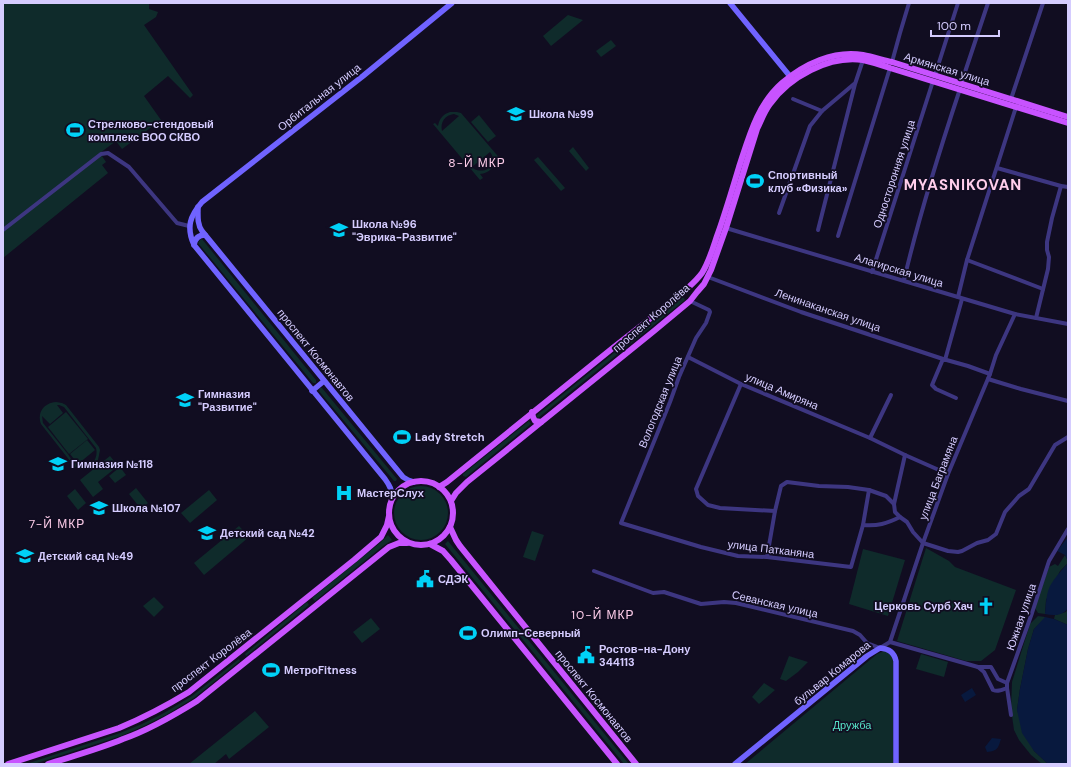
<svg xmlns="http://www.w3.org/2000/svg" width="1071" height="767" viewBox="0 0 1071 767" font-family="'DM Sans',sans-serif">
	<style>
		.green { fill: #0f2b2b; fill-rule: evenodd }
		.water { fill: #08193e }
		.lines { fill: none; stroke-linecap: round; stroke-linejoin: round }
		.street { stroke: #3d3681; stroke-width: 4 }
		.secondary { stroke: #7063ff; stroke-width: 5.5 }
		.primary { stroke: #c853ff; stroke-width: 6 }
		.labels { text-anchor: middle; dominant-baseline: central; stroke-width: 3.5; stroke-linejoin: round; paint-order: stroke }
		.street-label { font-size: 11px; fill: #d5ccff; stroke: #110d21 }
		.poi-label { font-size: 11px; font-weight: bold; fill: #d5ccff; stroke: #110d21; text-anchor: start }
		.park-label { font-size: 11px; fill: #56e1c6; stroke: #110d21 }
		.neighbourhood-label { font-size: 12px; letter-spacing: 1px; fill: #ffceeb; stroke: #110d21 }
		.district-label { font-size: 15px; font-weight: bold; letter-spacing: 1px; fill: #ffceeb; stroke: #110d21 }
	</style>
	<rect width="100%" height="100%" fill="#110d21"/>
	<g class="green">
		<path d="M3,3h146v6l9,3 -2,5 -12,8 49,70 -3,3 -22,-22 -24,20 17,24 -39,29 -6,-8 -16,12 6,9 -4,3 6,8 -105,85z"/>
		<path d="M568,15l15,5 -32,26 -8,-10z"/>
		<path d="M611,40l5,6 -15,11 -5,-6z"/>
		<path d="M450,112h7l4,1 41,48 -2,2 -4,-4c-2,9 -7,14 -16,15l3,4 -3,2 -47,-56 2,-1 3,3c1,-7 5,-12 12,-14zM454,114l5,2 -17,15c-2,-9 3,-16 12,-17zM490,152c9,11 -3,23 -16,17l-2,-2z"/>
		<path d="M479,115l17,21 -8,6 -17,-20z"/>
		<path d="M573,147l16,21 -3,3 -17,-20z"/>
		<path d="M538,157l27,31 -4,3 -27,-31z"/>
		<path d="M202,239l114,141v3h-3l-115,-140 2,-3z"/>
		<path d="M683,297l2,3 -147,118 -2,-2z"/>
		<path d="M320,388h2l75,91 -1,2h-2l-75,-90z"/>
		<path d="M56,402l6,1 4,2 33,42 1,3 -2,10 -7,7 -7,2 -7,-1 -3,-2 -33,-42c-4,-12 3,-21 15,-22zM57,405h2l5,2 32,41c3,11 -6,23 -18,17 -5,-2 -8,-8 -11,-12 -8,-10 -16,-20 -24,-30l-1,-7 8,8 13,-11z"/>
		<path d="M66,412l22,27 -19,15 -21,-27z"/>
		<path d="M529,421l2,3 -65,53 -3,-1v-2z"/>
		<path d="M87,440l8,10 -17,14 -8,-10z"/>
		<path d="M110,456l8,10 -20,16 5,7 -10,8 -13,-17z"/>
		<path d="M120,467l6,8 -11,8 -6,-7z"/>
		<circle cx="421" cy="513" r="27"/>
		<path d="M136,488l12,15 -7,6 -12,-15z"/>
		<path d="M75,489l11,14 -8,7 -11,-14z"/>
		<path d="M209,490l8,10 -27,23 -9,-10z"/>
		<path d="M239,526l10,11 -45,38 -10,-12z"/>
		<path d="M532,531l12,4 -9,26 -12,-4z"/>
		<path d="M388,535l4,5 -9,6 -68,55 -3,-3 68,-55z"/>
		<path d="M448,541l181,223h-5l-179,-220z"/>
		<path d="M926,548l23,13 6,6 61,23 -21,60 -14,11h-15l-69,-20z"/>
		<path d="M863,549l42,11 -17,56 -39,-12z"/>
		<path d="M1065,555l3,6v2l-8,8 -14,29 -1,14 -7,-1 -3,-5 14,-41 6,-3 3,2z"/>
		<path d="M154,597l10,10 -10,10 -11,-11z"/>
		<path d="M307,602l2,3 -63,51 -1,-2z"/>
		<path d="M1068,608v17l-14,-6 1,-4 11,-3z"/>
		<path d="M1038,616l7,1v1l-11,11 -6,20 -8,40 -3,21 17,41 14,13h-6l-11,-9 -12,-15 -5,-10 -3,-21 1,-27 18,-58z"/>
		<path d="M371,618l9,11 -18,14 -9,-11z"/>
		<path d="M884,651c6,1 8,5 9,10v103h-148l132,-110z"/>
		<path d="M921,654l27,8 -4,15 -28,-8z"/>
		<path d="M789,656l19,6 -10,10 -12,9 -6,-2z"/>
		<path d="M239,659l1,2 -46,37 -28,17 -22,11 -23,10 -87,28h-8l94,-31 22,-9 22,-11 28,-17z"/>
		<path d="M764,683l11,7 -16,14 -7,-7z"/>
		<path d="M255,711l14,16 -40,32 -3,-5 -12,10h-25z"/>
	</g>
	<g class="water">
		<path d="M1068,537v24l-3,-6 -8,-4z"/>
		<path d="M1068,563v45c-5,8 -15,8 -23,6 1,-9 1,-20 5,-28 5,-9 12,-16 18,-23z"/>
		<path d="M1045,617l9,2 14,6v139h-20l-14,-13 -12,-18 -5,-23 3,-21 8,-40 6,-20z"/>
		<path d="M972,688l4,7 -11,7 -4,-7z"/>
		<path d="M992,738l9,1c-3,9 -3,12 -14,13l-2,-5z"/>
	</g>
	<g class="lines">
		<g class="street">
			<path d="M892,62l8,-29 9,-30"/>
			<path d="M935,75l23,-72"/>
			<path d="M961,84l27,-81"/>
			<path d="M793,99l29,12"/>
			<path d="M1011,99l32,-96"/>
			<path d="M997,168l64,18 7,1"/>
			<path d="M779,213l31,-87 12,-15 32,-27"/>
			<path d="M726,228l289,86 53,10"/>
			<path d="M3,230l98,-76 7,-1 21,14 48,56 12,3"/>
			<path d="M818,230l37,-146 8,-24"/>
			<path d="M838,236l52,-168"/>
			<path d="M967,260l76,29"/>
			<path d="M872,272l61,-191"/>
			<path d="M708,277l93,35 142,47 25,7 22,8"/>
			<path d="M904,280c15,-64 35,-128 56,-191"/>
			<path d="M958,297l9,-37 49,-153"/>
			<path d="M690,301l19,9 1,2 -4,11 -10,15 -17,39 -9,25 -49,121 80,24 37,9 29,1 84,10 12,-42 6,-35"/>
			<path d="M1036,318l12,-49 1,-12 -2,-7v-8l5,-24 9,-32"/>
			<path d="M688,357l53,27 129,54 35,17 43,19"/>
			<path d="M943,359l-11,26 4,4 20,9"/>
			<path d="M945,360l17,-61"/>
			<path d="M988,379l33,10 47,12"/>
			<path d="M741,384l-45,105 2,7 10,9 12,3 55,3"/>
			<path d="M870,438l21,-43"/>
			<path d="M905,455l-11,49 1,8 5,5 7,5 6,10 10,11 25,8 10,1 4,-1 15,-8 11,-3 8,-6 9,-22 14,-16 10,-7 26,-44 13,-8"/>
			<path d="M863,525c15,1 23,-1 37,-8"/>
			<path d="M767,557l8,-46 6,-25 6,-4 32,4 29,1 21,3 17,6 8,8"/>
			<path d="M594,571l59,22 11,-1 37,12 23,-2 12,1 117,28 7,4 7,8 13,5 10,-6 33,-99 25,-69 42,-100 6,-19 19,-41"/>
			<path d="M890,642l88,25 6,5 9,18c5,2 9,0 14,-2"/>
			<path d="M978,667h13l7,12 9,4"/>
			<path d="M1011,715l-4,-27v-5l25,-70 17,-52 19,-32"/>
		</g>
		<g class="secondary">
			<path d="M730,3l63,77"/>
			<path d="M198,207c0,9 -1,17 4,24l201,246 5,3 6,2"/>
			<path d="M194,245c1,-7 5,-10 11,-10"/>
			<path d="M312,391l12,-10"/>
			<path d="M392,498c0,-8 -2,-12 -7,-19l-191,-234c-8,-18 -4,-29 8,-43l161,-126 89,-73"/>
			<path d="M735,764l132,-108 13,-8c9,1 14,4 16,13v103"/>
		</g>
		<g class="primary">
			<path d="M532,412l1,5 2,4 6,1"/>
			<circle cx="421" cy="513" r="32"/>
			<path d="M439,487l8,-5c55,-45 111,-90 167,-135 18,-14 36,-28 54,-43 12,-9 25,-19 34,-31 7,-11 11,-25 15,-37 8,-22 15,-46 22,-69 10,-30 18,-62 43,-84 22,-19 52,-33 81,-28 10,2 20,5 29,7l176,55"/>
			<path d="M451,501l5,-8 11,-11 187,-151 36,-30 7,-9 7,-8 7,-14 15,-42 31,-99c4,-8 7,-17 13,-25 19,-27 59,-49 93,-44 9,2 19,5 27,8l178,55"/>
			<path d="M450,527l6,13 4,6 176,218"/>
			<path d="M430,544l13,7 8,9 166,204"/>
			<path d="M8,764l111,-36c24,-10 47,-22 70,-36l165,-132 27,-23 6,-12 2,-9"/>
			<path d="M48,764c25,-8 51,-15 75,-25 26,-9 50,-23 74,-38l192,-154 10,-4h8"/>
		</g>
	</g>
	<defs>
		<g id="school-bare" transform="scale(1.38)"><path d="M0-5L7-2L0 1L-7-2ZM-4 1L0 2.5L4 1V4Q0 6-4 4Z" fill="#00d1f7" stroke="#110d21" stroke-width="2.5" paint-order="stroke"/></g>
		<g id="stadium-bare" transform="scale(1.38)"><path d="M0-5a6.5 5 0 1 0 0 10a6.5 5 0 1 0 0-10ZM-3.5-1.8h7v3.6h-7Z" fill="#00d1f7" stroke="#110d21" stroke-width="2.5" paint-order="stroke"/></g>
		<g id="hospital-bare" transform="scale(1.38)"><path d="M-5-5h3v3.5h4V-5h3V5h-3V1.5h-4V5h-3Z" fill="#00d1f7" stroke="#110d21" stroke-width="2.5" paint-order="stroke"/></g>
		<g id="civic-bare" transform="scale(1.38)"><path d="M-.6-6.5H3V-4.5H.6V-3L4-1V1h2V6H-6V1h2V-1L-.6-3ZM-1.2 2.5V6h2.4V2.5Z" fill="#00d1f7" stroke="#110d21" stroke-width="2.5" paint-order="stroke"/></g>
		<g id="church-bare" transform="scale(1.38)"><path d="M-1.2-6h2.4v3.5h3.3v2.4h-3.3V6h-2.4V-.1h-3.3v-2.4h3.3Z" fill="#00d1f7" stroke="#110d21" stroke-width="2.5" paint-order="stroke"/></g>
	</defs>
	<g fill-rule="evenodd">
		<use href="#school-bare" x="516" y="114"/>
		<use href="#stadium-bare" x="75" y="130"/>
		<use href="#stadium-bare" x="755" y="181"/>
		<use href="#school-bare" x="339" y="230"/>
		<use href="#school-bare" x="185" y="400"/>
		<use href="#stadium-bare" x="402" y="437"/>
		<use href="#school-bare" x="58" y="464"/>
		<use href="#hospital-bare" x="344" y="493"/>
		<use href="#school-bare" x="99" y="508"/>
		<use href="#school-bare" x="207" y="533"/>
		<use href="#school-bare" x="25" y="556"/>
		<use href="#civic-bare" x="425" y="579"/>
		<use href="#church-bare" x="986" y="606"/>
		<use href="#stadium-bare" x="468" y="633"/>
		<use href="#civic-bare" x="586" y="655"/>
		<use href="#stadium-bare" x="271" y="670"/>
	</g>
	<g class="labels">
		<g class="street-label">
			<text transform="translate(947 69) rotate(17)">Армянская улица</text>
			<text transform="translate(319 97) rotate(-38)">Орбитальная улица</text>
			<text transform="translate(894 174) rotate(-72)">Односторонняя улица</text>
			<text transform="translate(899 270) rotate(17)">Алагирская улица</text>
			<text transform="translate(828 310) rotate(19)">Ленинаканская улица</text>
			<text transform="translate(651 318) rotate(-41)">проспект Королёва</text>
			<text transform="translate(316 355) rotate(51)">проспект Космонавтов</text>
			<text transform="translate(782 391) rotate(23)">улица Амиряна</text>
			<text transform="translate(660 402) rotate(-68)">Вологодская улица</text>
			<text transform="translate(938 478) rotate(-69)">улица Баграмяна</text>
			<text transform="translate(771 549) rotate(7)">улица Патканяна</text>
			<text transform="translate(775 604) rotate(13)">Севанская улица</text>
			<text transform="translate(1021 617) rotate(-71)">Южная улица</text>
			<text transform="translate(211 660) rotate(-37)">проспект Королёва</text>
			<text transform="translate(832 673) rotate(-39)">бульвар Комарова</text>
			<text transform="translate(594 696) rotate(51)">проспект Космонавтов</text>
		</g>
		<g class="poi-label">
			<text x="529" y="114">Школа №99</text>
			<text x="88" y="124">Стрелково-стендовый<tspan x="88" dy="13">комплекс ВОО СКВО</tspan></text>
			<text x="768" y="175">Спортивный<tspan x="768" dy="13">клуб «Физика»</tspan></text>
			<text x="352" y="224">Школа №96<tspan x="352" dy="13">"Эврика-Развитие"</tspan></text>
			<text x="198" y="394">Гимназия<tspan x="198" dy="13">"Развитие"</tspan></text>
			<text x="415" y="437">Lady Stretch</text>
			<text x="71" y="464">Гимназия №118</text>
			<text x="357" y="493">МастерСлух</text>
			<text x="112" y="508">Школа №107</text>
			<text x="220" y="533">Детский сад №42</text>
			<text x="38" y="556">Детский сад №49</text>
			<text x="438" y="579">СДЭК</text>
			<text x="973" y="606" text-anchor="end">Церковь Сурб Хач</text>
			<text x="481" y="633">Олимп-Северный</text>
			<text x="599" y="649">Ростов-на-Дону<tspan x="599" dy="13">344113</tspan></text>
			<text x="284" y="670">МетроFitness</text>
		</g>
		<g class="park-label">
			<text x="852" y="725">Дружба</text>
		</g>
		<g class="neighbourhood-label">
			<text x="477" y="163">8-Й МКР</text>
			<text x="57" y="524">7-Й МКР</text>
			<text x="603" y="615">10-Й МКР</text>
		</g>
		<g class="district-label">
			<text x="963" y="185">MYASNIKOVAN</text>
		</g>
	</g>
	<rect width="1071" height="767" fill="none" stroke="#d5ccff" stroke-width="8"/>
	<path d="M931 30v6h68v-6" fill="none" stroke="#d5ccff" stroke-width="2"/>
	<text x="937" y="30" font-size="12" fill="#d5ccff" stroke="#110d21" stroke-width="3" paint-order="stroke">100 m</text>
</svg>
